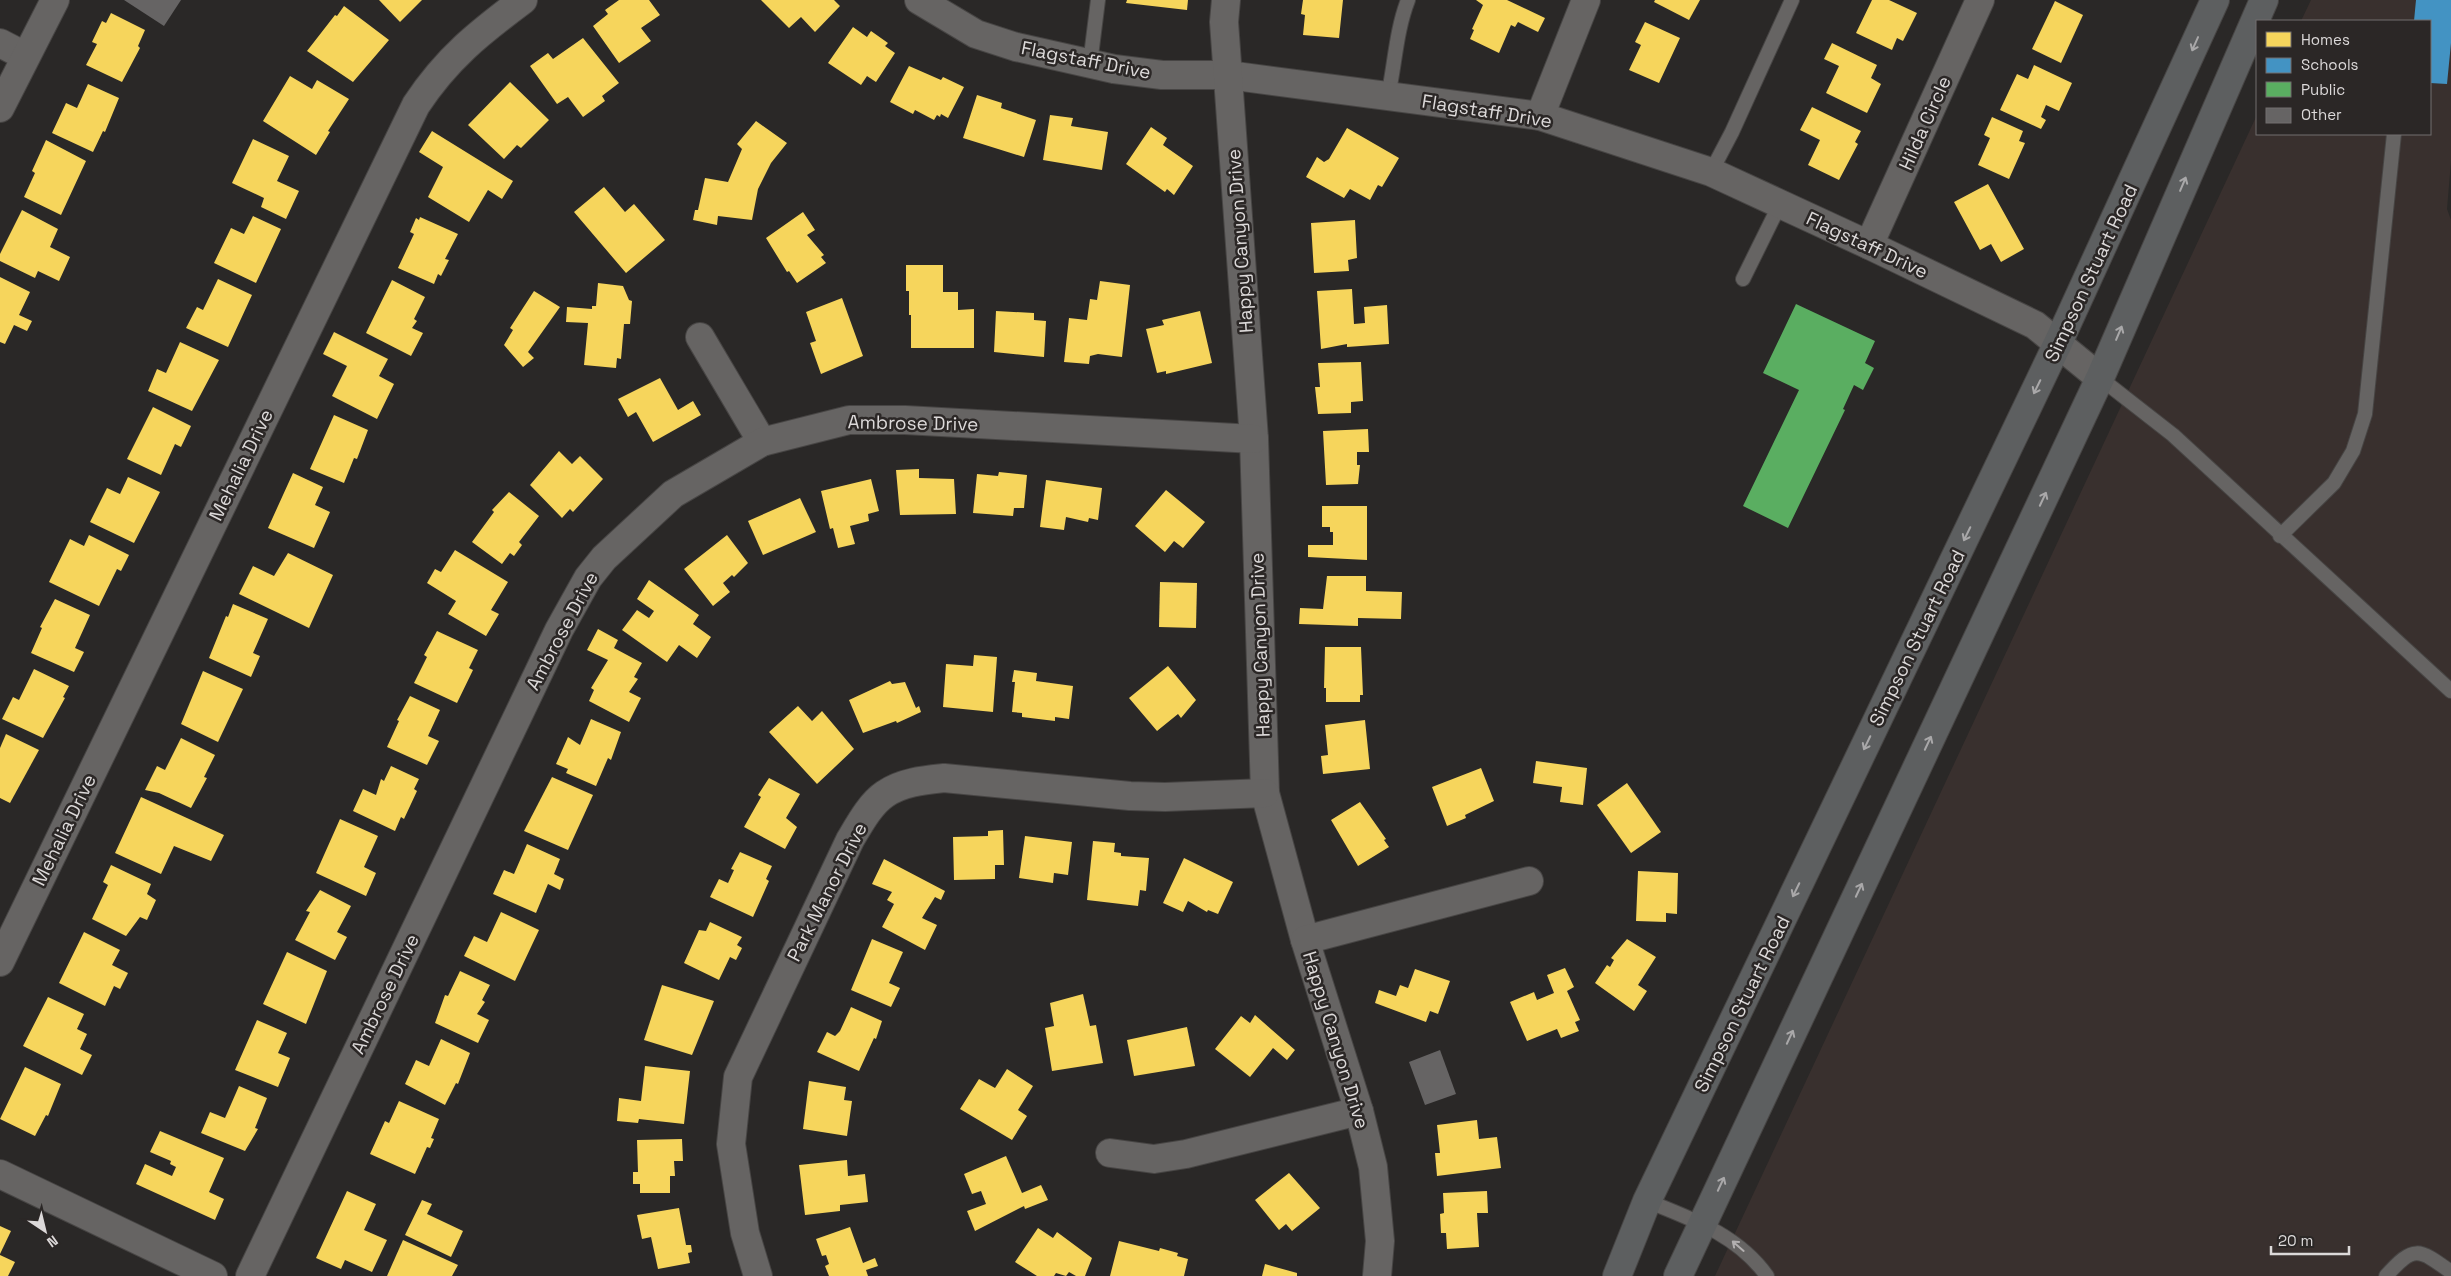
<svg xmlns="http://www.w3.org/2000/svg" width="2451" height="1276" viewBox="0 0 2451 1276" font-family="'Space Grotesk',sans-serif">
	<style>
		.built { fill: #39302e }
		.homes { fill: #f6d55c }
		.schools { fill: #4393c3 }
		.public { fill: #5aae61 }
		.building { fill: #666464 }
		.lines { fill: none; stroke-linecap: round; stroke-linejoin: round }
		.lane-casing { stroke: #474544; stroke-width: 16 }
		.street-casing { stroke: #474544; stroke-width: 30 }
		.secondary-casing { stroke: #474544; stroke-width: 30 }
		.lane { stroke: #666463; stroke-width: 14 }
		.street { stroke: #666463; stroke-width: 28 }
		.secondary { stroke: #5d5f60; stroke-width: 28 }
		.oneway { stroke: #a9a8a9 }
		.oneway2 { stroke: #b3b0b0 }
		.labels { text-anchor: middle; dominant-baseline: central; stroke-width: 5; stroke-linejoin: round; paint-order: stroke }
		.street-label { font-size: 19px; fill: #dcd9d9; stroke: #2b2726 }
	</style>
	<rect width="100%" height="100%" fill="#2a2827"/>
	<path class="built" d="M2311,0h140v161l-4,48 4,11v1056h-736l542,-1161v19h173v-113h-129z"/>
	<g class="homes">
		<path d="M379,0h43l-22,22z"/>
		<path d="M619,0h30l11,15 -19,13 10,13 -32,22 -26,-37 15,-12 -3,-4z"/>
		<path d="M761,0h73l6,6 -25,26 -14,-15 -12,11z"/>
		<path d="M1127,0h61l-1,10 -61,-7z"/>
		<path d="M1303,0h40l-4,38 -36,-3 2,-20 -4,-1z"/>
		<path d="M1476,0h31l38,18 -7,14 -20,-10 -3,5 -4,-2 -12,28 -29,-14 4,-9 -2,-1 11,-24z"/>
		<path d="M1655,0h45l-11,20 -35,-18z"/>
		<path d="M1872,0h17l28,13 -14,28 -6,-3 -5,12 -36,-17z"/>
		<path d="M2055,1l28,14 -22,48 -29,-14z"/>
		<path d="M344,6l45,34 -36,42 -46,-31 28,-36 2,1z"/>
		<path d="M111,13l34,17 -7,16 2,2 -18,34 -36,-17 11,-21 -5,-2 10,-21 4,2z"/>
		<path d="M1645,22l35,16 -21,45 -30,-13 12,-25 -6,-3z"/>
		<path d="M853,27l14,10 4,-6 17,12 -3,3 10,7 -19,29 -9,-6 -6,9 -33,-22z"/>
		<path d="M583,38l36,45 -17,13 3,5 -22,16 -15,-20 -11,7 -27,-38 18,-13 5,6z"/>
		<path d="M1832,43l45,22 -6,13 10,6 -14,29 -41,-20 13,-27 -15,-7z"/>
		<path d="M2034,65l38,18 -13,28 -13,-6 -5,12 5,3 -5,9 -41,-19 17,-36 11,5z"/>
		<path d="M909,66l32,14 2,-3 21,10 -16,31 -7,-4 -1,3 -3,-2 -3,5 -19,-10 -2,4 -23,-12z"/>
		<path d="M290,76l22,13 5,-9 32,19 -21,32 2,1 -14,23 -53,-34z"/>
		<path d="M510,82l39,38 -28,28 -4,-3 -13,14 -36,-34z"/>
		<path d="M88,84l31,14 -14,34 -2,-1 -10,21 -41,-19 14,-30 11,5z"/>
		<path d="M977,95l25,8 -1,5 35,12 -12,37 -61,-19z"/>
		<path d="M1812,107l49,24 -6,11 3,2 -19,36 -31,-15 12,-25 -20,-10z"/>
		<path d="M1050,115l23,3 -2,8 37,6 -6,38 -59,-10z"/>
		<path d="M1992,117l31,14 -4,10 6,2 -16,36 -31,-14 12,-27 -6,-3z"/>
		<path d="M756,121l31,22 -16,20 -13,26 -6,31 -34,-4 -1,9 -24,-5 2,-10h3l7,-32 23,4 14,-33 -5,-5z"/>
		<path d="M1151,127l16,11 -4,7 30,21 -19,29 -7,-6 -2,3 -39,-28z"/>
		<path d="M1347,128l52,30 -17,29 -4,-2 -8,15 -20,-11 -6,9 -38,-21 11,-20 7,5 5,-3z"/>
		<path d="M432,131l81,50 -11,18 -14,-9 -19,32 -41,-25 15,-30 -24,-15z"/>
		<path d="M253,139l36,17 -12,25 22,10 -13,28 -25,-12 3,-9 -32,-15z"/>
		<path d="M46,140l40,21 -25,54 -37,-18 11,-24 -3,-2z"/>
		<path d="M1988,184l36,65 -23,13 -10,-18 -11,6 -26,-48z"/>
		<path d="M604,187l21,25 9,-8 31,36 -39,33 -52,-61z"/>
		<path d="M22,210l36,19 -8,18 20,10 -11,24 -21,-10 -3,7 -35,-17v-7z"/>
		<path d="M803,212l12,18 -8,5 17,20 -3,2 5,6 -29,20 -8,-12 -2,1 -21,-34z"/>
		<path d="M253,216l28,13 -25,54 -42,-20 17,-35 13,6z"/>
		<path d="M420,217l38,17 -13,25 4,1 -8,16 -3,-2 -4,10 -36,-16 16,-34 -4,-2 6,-14 3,2z"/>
		<path d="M1355,220l2,38 -9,2 1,11 -35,2 -3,-50z"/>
		<path d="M906,265h37v27h15v18l16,-1v39h-63v-33h-2v-24h-3z"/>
		<path d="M0,277l30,15 -11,23 13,6 -5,10 -13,-6 -9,19 -5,-2z"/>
		<path d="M218,279l34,16 -24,52 -42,-19 11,-21 6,3z"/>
		<path d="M392,280l33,17 -11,22 3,2 -5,7 11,5 -12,23 -45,-23z"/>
		<path d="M1100,281l30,4 -8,72 -24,-3 -8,2 -1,8 -25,-2 5,-44 18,2 3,-21 7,1z"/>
		<path d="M598,283l25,3 6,14 3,1 -2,23h-6l-3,35 -4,-1 -1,10 -32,-3 4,-42 -22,-1 1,-15 25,2v-3h4z"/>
		<path d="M1352,289l2,35 11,-1 -1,-16 23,-2 2,39 -42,3v-3l-26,5 -4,-58z"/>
		<path d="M534,291l26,16 -32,45 6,6 -11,9 -19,-22 9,-15 -3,-2z"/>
		<path d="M842,298l21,58 -42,18 -11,-31 6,-2 -10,-29z"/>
		<path d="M996,311l38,2v7l12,1 -2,36 -50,-5z"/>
		<path d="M1200,311l12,52 -46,11v-3l-9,2 -11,-44 18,-4 -2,-5z"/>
		<path d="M334,332l54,27 -9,17 15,8 -17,35 -45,-23 15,-30 -24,-12z"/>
		<path d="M180,342l39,18 -27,51 -44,-20 9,-22 9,4z"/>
		<path d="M1361,362l2,39 -12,1v11l-33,1 -3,-27h5l-2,-24z"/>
		<path d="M660,378l18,32 15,-9 8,14 -48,27 -17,-30 -8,5 -10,-18z"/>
		<path d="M153,407l38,19 -10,21 -6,-3 -14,31 -34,-16z"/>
		<path d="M334,415l34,15 -11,29 -3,-1 -10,25 -34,-14z"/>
		<path d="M1368,429l1,23h-12v13h3l-2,19 -32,1 -3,-54z"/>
		<path d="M559,451l13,13 8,-8 23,23 -30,33 -3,-3 -8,9 -32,-33z"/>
		<path d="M919,469v9l35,1 2,35 -56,1 -4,-45z"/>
		<path d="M999,472l28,3 -3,33h-10l-1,8 -40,-3 4,-39 21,2z"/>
		<path d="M293,473l30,14 -8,18 15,7 -16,36 -46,-20z"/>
		<path d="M128,477l32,15 -26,51 -44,-21 17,-34 13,6z"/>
		<path d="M871,479l8,32 -11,3 1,7 -19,5 5,18 -17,4 -5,-20 -3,1 -9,-38z"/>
		<path d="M1046,480l56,8 -4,32 -9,-2 -1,4 -22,-5 -2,13 -24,-3z"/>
		<path d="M1166,490l39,32 -22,26 -9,-7 -9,11 -30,-26z"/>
		<path d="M509,492l30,24 -20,26 3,3 -8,11 -4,-3 -8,11 -30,-22 22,-30 -2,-2z"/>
		<path d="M800,498l16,34 -53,23 -15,-34z"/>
		<path d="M1322,506h45v54l-59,-3v-12h25v-13h-3v-5h-8z"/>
		<path d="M89,535l40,20 -8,16 -4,-2 -18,37 -50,-24 21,-43 14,7z"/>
		<path d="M727,535l21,28 -14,14 -2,-2 -9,8 7,9 -17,14 -29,-37z"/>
		<path d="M455,550l53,32 -17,28 8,4 -13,22 -38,-22 8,-13 -29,-18 8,-14 6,3z"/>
		<path d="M288,553l45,22 -24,53 -70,-34 14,-28 21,10z"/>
		<path d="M1327,576h39v15l36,1 -1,27 -43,-1v8l-59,-2 1,-16 23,1z"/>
		<path d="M649,580l50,35 -6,9 18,13 -14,21 -18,-13 -12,17 -45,-32 15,-20 12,8 5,-7 -17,-12z"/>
		<path d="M1160,582l37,1 -1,45 -37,-1z"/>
		<path d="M55,599l35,16 -15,33 9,4 -10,20 -43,-19 11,-25 -2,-1z"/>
		<path d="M233,604l35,15 -15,34 7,3 -9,21 -42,-19 17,-42 2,1z"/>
		<path d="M598,629l20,11 -4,8 28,15 -8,14 4,2 -9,13 12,6 -12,24 -40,-21 5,-11 -3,-2 17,-28 -21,-10z"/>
		<path d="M437,631l41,19 -9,18 4,2 -16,33 -43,-20 13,-26 -3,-2z"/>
		<path d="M1325,647h36l2,48h-3v7h-34v-14h-2z"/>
		<path d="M974,655l23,2 -4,55 -50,-5 3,-43 27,2z"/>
		<path d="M1168,666l28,34 -15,18 -3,-4 -21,17 -28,-33z"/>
		<path d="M34,669l35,17 -6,11 2,1 -22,40 -41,-19 11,-22 6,3z"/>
		<path d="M1014,670l23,3 -1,8 37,5 -4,33 -14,-2v4l-33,-4v-4l-10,-1 3,-30h-3z"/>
		<path d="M203,671l40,18 -25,53 -37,-18z"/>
		<path d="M890,681l2,3 13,-2 11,26 3,-2 2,6 -24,11 -1,-2 -33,12 -14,-33z"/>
		<path d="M410,696l30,14 -12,26 11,5 -12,24 -40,-18 12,-26 -2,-1z"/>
		<path d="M798,706l14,15 10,-10 32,38 -37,35 -48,-52z"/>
		<path d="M591,719l30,13 -10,28 -3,-2 -12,28 -30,-13 2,-4 -12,-5 12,-27 12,8z"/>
		<path d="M1365,720l5,49 -47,5 -2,-18 7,-1 -3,-30z"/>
		<path d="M6,734l33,16 -29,53 -10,-5v-50z"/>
		<path d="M181,738l34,17 -11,22 3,1 -16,30 -32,-15 -14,-3 12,-24 8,4z"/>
		<path d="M1536,761l51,7 -4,37 -23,-3 2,-15 -29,-4z"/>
		<path d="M391,766l28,13 -5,10 3,2 -13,28 -3,-2 -6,14 -42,-20 10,-22 13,6 5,-16 3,2z"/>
		<path d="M1481,768l13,33 -29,14 1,3 -19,8 -15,-39z"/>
		<path d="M552,777l41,18 -25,55 -44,-19z"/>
		<path d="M769,778l31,16 -14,24 11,9 -12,22 -41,-22 17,-30 -3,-2z"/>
		<path d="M1627,783l34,49 -30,21 -34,-48z"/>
		<path d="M141,797l83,38 -13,26 -37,-15 -13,28 -46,-21z"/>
		<path d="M1360,802l26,37 -2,1 5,7 -31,19 -27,-46z"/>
		<path d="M340,819l38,17 -14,31 12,6 -10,23 -50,-23z"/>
		<path d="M1003,830l1,35h-9v14l-41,1 -1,-43 35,-1v-5z"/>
		<path d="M1025,836l47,6 -4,33 -14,-2 -1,10 -34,-5z"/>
		<path d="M1093,841l22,2 -1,9 7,1v3l28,2 -3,33 -6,-1 -2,16 -51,-6z"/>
		<path d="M527,844l33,15 -6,15 10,5 -4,11 -12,-6 -12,29 -43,-19 11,-24 10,4z"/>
		<path d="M740,852l32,14 -6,13 3,2 -16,36 -43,-20 9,-18 9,4 6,-13 -3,-1z"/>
		<path d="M1184,858l49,24 -15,32 -10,-4 -1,2 -19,-11 -5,11 -20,-9z"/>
		<path d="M884,859l61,32 -4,9 -6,-3 -13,21 15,7 -12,25 -43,-23 12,-23 -7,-4 5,-8 -20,-8z"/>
		<path d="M111,865l40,19 -4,10 9,6 -9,20 -7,-3 -14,19 -34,-17 16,-34 -5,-3z"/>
		<path d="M1638,871l40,2 -1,41 -11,-1v9l-30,-1z"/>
		<path d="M320,890l31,16 -14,26 10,5 -12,23 -40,-20 15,-28 -4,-1z"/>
		<path d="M501,912l38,18 -24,51 -51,-25 10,-20 13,6z"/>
		<path d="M710,922l32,15 -5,8 5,3 -6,12 -6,-3 -11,23 -35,-17 15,-33 7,1z"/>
		<path d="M84,932l36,18 -8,15 16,8 -8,16 -6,-3 -9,20 -46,-23z"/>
		<path d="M872,939l31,13 -14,31 11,5 -9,19 -40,-17z"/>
		<path d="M1627,939l29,18 -18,28 9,6 -13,20 -39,-28 12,-18 3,2 4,-7 -3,-2z"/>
		<path d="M287,952l40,19 -21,53 -43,-20z"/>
		<path d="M1565,968l9,19 -7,4 13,29 -5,2 4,9 -18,7 -4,-9 -30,12 -17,-39 24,-10 3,8 17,-7 -7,-18z"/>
		<path d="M1415,969l35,12 -12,33 -8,-3 -4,11 -51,-19 4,-13 17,6 4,-11 8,3z"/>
		<path d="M460,971l30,14 -8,15 3,2 -8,12 12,6 -11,23 -43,-20 10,-28 3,1z"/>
		<path d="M662,985l52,16 -22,54 -48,-15z"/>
		<path d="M1083,994l7,32 6,-1 7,38 -51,8 -7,-43 9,-2 -4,-23z"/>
		<path d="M48,997l36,17 -7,15 10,5 -7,15 12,6 -10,20 -59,-29z"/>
		<path d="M851,1007l31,14 -6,18 -2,-1 -15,33 -42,-19 10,-20 8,4 5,-5z"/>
		<path d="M1255,1015l40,35 -8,10 -14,-12 -23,29 -35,-28 26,-33 9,7z"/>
		<path d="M257,1020l30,13 -9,20 12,5 -12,29 -43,-17z"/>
		<path d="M1187,1027l8,39 -61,10 -7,-36z"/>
		<path d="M441,1039l29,14 -12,31 -2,-1 -11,22 -40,-21 11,-24 13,6z"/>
		<path d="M645,1066l45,5 -6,53 -45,-5 -1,4 -21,-2 2,-23 22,3z"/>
		<path d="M25,1067l36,17 -13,32 -2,-1 -11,21 -35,-17z"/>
		<path d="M1007,1069l26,17 -15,24 9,6 -15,24 -52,-31 19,-30 16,9z"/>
		<path d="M809,1081l37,6 -2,13 8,1 -5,35 -44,-7z"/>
		<path d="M239,1086l28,12 -12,30 3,1 -13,22 -44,-18 9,-21 15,6z"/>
		<path d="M399,1101l40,18 -8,19 3,1 -4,9 -3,-1 -12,27 -45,-20 15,-33 4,2z"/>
		<path d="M1477,1120l2,19 18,-2 4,31 -64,8 -2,-23h5l-3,-28z"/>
		<path d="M160,1131l64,27 -15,34 15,7 -9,21 -79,-36 9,-20 27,12 4,-9 -6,-3 1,-3 -21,-9z"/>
		<path d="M682,1139l1,22h-9l1,15h-5v17h-30v-9h-7v-12h5l-1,-32z"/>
		<path d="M1006,1156l16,37 19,-8 7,15 -23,9 -1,-3 -49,25 -8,-20 19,-7 -5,-13 -9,3 -8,-20z"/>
		<path d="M847,1160l1,16 17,-2 3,28 -28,3v6l-35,4 -6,-50z"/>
		<path d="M1289,1173l31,35 -28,23 -6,-7 -7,6 -24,-30z"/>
		<path d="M347,1191l29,13 -12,26 23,10 -15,32 -27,-12 -4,9 -25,-11z"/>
		<path d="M1487,1191l1,22h-11l2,34 -32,2 -1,-16h-5l-1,-19 4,-1 -1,-20z"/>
		<path d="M422,1200l10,4 -5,10 36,17 -12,26 -46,-22z"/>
		<path d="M679,1208l7,37h5l1,7 -4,1 2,10 -32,6 -7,-32 -9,2 -5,-24z"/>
		<path d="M0,1226l11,5 -11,23z"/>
		<path d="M850,1227l13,36 12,-5 3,8 -12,4 2,6h-39l-4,-10 4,-2 -3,-9 -4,1 -6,-17z"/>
		<path d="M1038,1228l15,10 4,-6 35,26 -7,18h-9l-7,-4 -3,4 -10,-3 -2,3h-17l-22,-14z"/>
		<path d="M403,1240l55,25 -6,11h-65z"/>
		<path d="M1119,1241l40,10 1,-3 18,5 -1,3 11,3 -4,17h-74z"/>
		<path d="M0,1255l15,7 -7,14h-8z"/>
		<path d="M1265,1264l32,9v3h-35z"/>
	</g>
	<path class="schools" d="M2416,0h35v43l-4,41 -17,-1v-62h-16z"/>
	<path class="public" d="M1796,304l79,37 -10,22 9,5 -11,22 -9,-5 -11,24 2,1 -57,118 -45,-22 56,-116 -36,-17z"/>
	<g class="building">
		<path d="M124,0h57l-17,26z"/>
		<path d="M1440,1050l16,44 -31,11 -16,-43z"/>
	</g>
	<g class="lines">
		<g class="lane-casing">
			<g id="lane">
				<path d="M1090,64l8,-64"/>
				<path d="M1388,96c7,-32 8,-65 20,-96"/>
				<path d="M1711,172l21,-40 60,-132"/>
				<path d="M1743,279l37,-75"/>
				<path d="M2100,378l73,57 278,256"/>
				<path d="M2280,536l54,-53 19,-32 12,-37 29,-280"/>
				<path d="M1647,1201c45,18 91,34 120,75"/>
				<path d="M2386,1276c28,-31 32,-28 65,-4"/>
			</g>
		</g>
		<g class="street-casing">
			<g id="street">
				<path d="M919,0l57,34 40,13 98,22 48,6h66l312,41 171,56 158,73 166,80 65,53"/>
				<path d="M1226,0l-2,22 30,417 11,354 40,147 54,171 14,56 7,74 -3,35"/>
				<path d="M0,43l25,13"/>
				<path d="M0,108l55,-108"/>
				<path d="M1540,116l46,-116"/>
				<path d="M1869,245l111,-245"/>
				<path d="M700,337l62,105"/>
				<path d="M1305,940l224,-59"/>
				<path d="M0,962l416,-857c31,-47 63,-72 107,-105"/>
				<path d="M1110,1153l44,6 32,-5 173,-43"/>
				<path d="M0,1174l213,102"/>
				<path d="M250,1276l309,-646 29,-52 16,-20 69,-64 89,-52 87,-22h56l349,19"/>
				<path d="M758,1276l-13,-43 -14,-89 7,-67 112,-237c9,-15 20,-36 35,-46 17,-12 40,-14 59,-16l186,18 35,1 100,-4"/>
			</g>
		</g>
		<g class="secondary-casing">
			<g id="secondary">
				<path d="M1617,1276l30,-75 411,-858 157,-343"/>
				<path d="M1678,1276l422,-898 164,-378"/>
			</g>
		</g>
		<use href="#lane" class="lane"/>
		<use href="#street" class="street"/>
		<use href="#secondary" class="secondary"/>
	</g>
	<defs><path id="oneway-shaft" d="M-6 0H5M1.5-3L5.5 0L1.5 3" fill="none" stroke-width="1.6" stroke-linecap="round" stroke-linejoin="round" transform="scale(1.25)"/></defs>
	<g class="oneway">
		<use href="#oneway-shaft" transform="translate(2195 44) rotate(114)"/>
		<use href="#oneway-shaft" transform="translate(2183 184) rotate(-67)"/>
		<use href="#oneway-shaft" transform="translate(2119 333) rotate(-67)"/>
		<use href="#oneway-shaft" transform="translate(2037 387) rotate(116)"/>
		<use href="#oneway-shaft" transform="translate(2043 499) rotate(-65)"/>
		<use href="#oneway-shaft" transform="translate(1967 534) rotate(116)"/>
		<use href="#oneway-shaft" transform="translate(1867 743) rotate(116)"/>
		<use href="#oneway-shaft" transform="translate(1928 743) rotate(-65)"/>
		<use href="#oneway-shaft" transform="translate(1796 890) rotate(116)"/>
		<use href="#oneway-shaft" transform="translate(1859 890) rotate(-65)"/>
		<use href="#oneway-shaft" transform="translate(1790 1037) rotate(-65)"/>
		<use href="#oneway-shaft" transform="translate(1721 1184) rotate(-65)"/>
	</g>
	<use class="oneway2" href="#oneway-shaft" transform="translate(1738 1246) rotate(-139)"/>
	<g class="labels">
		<g class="street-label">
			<text transform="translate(1086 60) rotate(11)">Flagstaff Drive</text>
			<text transform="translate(1487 111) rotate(9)">Flagstaff Drive</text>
			<text transform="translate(1925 123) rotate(-66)">Hilda Circle</text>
			<text transform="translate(1240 241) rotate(-94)">Happy Canyon Drive</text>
			<text transform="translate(1867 245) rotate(25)">Flagstaff Drive</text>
			<text transform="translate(2091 273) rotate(-65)">Simpson Stuart Road</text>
			<text transform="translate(913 423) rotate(1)">Ambrose Drive</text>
			<text transform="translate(241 465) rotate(-64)">Mehalia Drive</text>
			<text transform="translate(562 631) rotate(-62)">Ambrose Drive</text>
			<text transform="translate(1917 638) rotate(-64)">Simpson Stuart Road</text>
			<text transform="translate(1260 645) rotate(-92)">Happy Canyon Drive</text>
			<text transform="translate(64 830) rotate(-64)">Mehalia Drive</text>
			<text transform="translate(827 892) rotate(-63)">Park Manor Drive</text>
			<text transform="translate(385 994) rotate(-64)">Ambrose Drive</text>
			<text transform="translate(1742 1004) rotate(-64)">Simpson Stuart Road</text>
			<text transform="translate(1336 1040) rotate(73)">Happy Canyon Drive</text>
		</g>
	</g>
	<rect x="2256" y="20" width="175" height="115" fill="#2b2726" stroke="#726e6e"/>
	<rect x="2266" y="32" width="25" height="15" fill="#f6d55c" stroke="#726e6e"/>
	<text x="2301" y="45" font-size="15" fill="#dcd9d9">Homes</text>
	<rect x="2266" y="58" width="25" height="15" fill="#4393c3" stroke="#726e6e"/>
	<text x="2301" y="70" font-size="15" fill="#dcd9d9">Schools</text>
	<rect x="2266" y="82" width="25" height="15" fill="#5aae61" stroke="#726e6e"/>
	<text x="2301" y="95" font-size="15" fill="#dcd9d9">Public</text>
	<rect x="2266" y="108" width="25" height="15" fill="#666464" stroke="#726e6e"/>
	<text x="2301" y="120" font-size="15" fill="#dcd9d9">Other</text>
	<g transform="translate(45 1231) rotate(145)" stroke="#2b2726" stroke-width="4" paint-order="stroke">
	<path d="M0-4L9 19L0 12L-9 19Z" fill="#dcd9d9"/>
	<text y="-8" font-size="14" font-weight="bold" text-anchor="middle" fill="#dcd9d9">N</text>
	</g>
	<path d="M2271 1246v8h78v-8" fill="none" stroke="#dcd9d9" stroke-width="2.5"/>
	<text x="2278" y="1246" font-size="15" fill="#dcd9d9" stroke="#2b2726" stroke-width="4" paint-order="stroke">20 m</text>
</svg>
